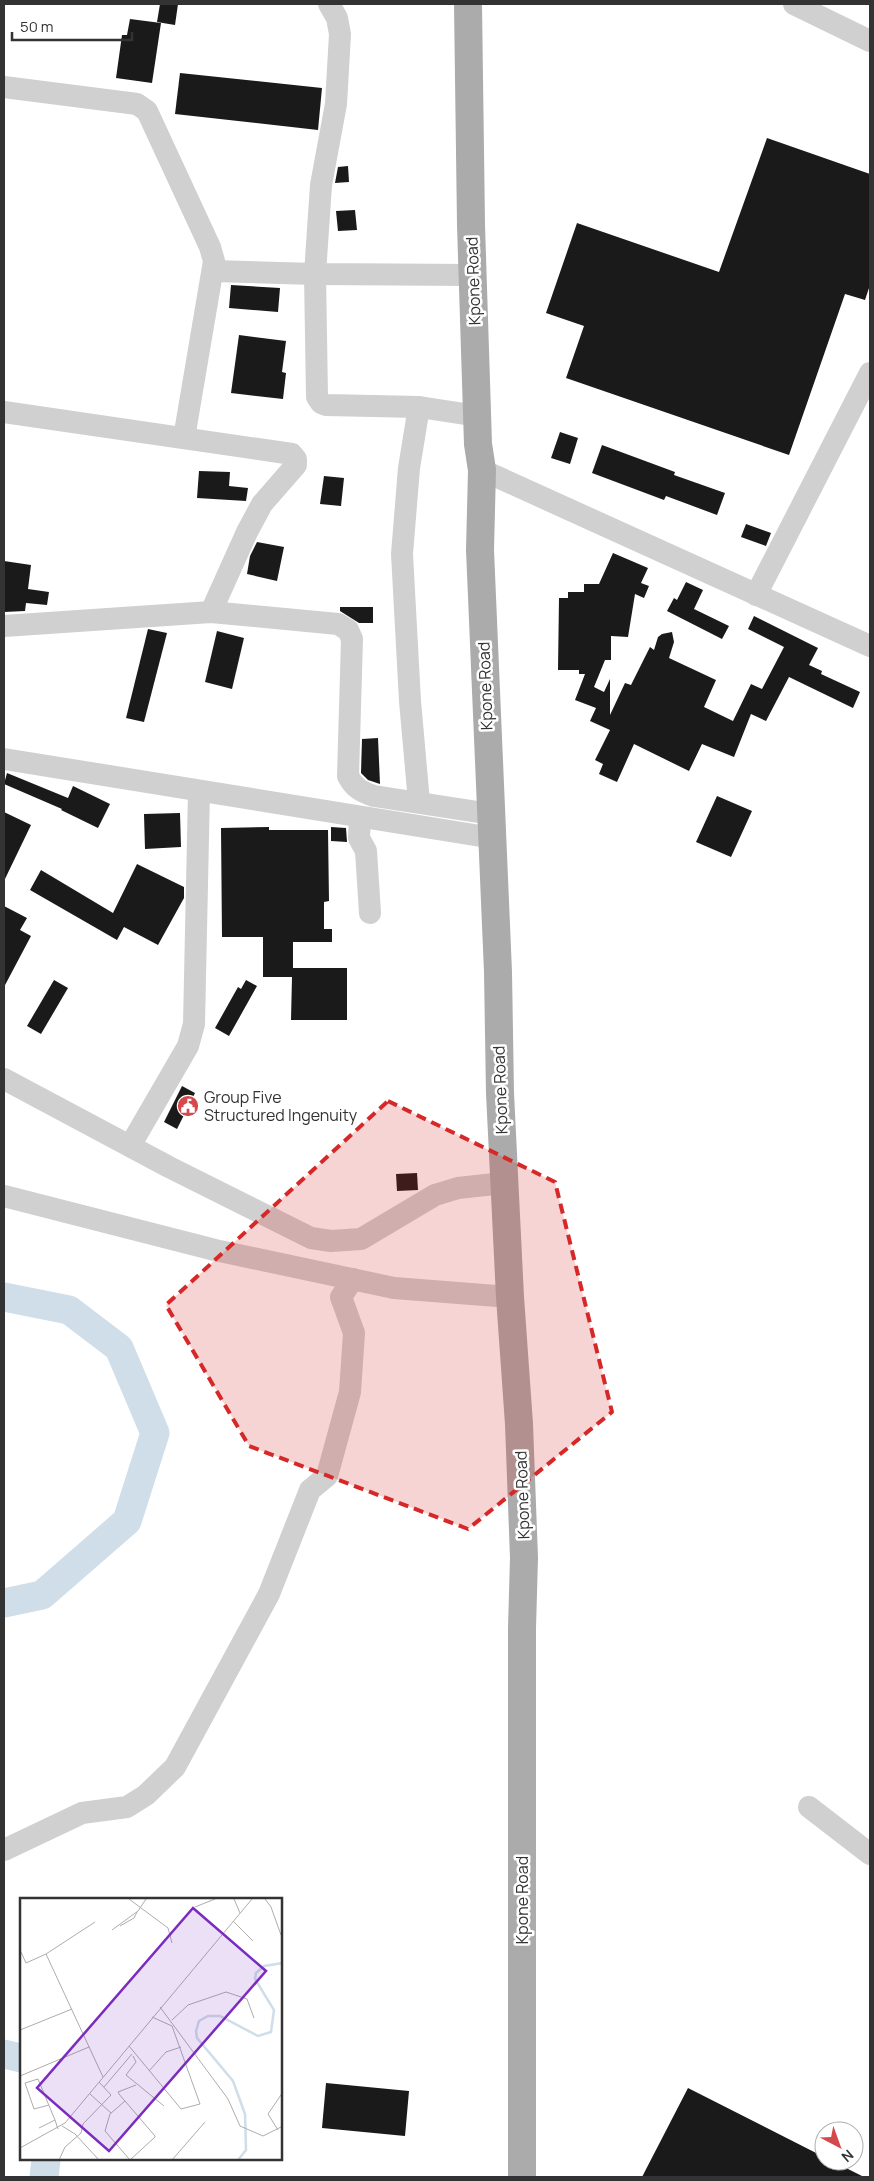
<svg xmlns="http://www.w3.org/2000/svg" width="874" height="2181" viewBox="0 0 874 2181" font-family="Manrope,sans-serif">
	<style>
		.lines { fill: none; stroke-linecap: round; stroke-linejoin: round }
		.river { stroke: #cfdee9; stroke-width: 29 }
		.building { fill: #1a1a1a }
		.minor { stroke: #d0d0d0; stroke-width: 22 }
		.major { stroke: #ababab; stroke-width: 28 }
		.marked { fill: #d62828; fill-opacity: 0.2; stroke: #d62828; stroke-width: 4; stroke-dasharray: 10 6; stroke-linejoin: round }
		.labels { text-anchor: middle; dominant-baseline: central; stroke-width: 5; stroke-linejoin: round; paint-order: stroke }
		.street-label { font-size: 16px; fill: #333; stroke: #fff }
		.poi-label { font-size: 16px; fill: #333; stroke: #fff; text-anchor: start }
		.inset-river { fill: none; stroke: #cfdee9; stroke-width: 2.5 }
		.inset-road { fill: none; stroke: #adadad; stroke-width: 1 }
		.view { fill: #7b2cbf; fill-opacity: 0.15; stroke: #7b2cbf; stroke-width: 2.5 }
		.inset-edge { fill: none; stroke: #333; stroke-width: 2.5 }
	</style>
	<rect width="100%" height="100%" fill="#fff"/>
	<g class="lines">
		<g class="river">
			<path d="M4,1297l65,13 50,38 36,85 -28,88 -85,74 -38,8"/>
			<path d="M4,2054l17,4"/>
			<path d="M44,2177l2,-17"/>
		</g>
	</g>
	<g class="building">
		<path d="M160,4h18l-3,21 -18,-3z"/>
		<path d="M130,19l31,4 -9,60 -36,-5 6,-43h5z"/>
		<path d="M180,73l142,15 -4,42 -143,-16z"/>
		<path d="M767,138l103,36v111l-5,15 -20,-6 -56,161 -223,-77 18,-52 -38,-13 31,-90 142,49z"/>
		<path d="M348,166l1,16 -14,1 3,-16z"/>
		<path d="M355,210l2,20 -19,1 -2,-20z"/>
		<path d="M231,285l49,3 -2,24 -49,-4z"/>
		<path d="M239,335l47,6 -4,31 4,1 -3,26 -52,-6z"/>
		<path d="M560,432l18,6 -8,26 -19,-6z"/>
		<path d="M602,445l73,27 -1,3 51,18 -8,22 -51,-19 -2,4 -72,-27z"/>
		<path d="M199,471l31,1 -1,14 19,2 -2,13 -49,-3z"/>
		<path d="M324,476l20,2 -3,28 -21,-2z"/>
		<path d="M746,524l25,9 -5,13 -25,-9z"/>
		<path d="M257,542l27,5 -7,34 -30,-7 3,-18z"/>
		<path d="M613,553l35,15 -7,15 8,3 -5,12 -9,-4 -7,43 -17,-1v24h-6l-11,27 10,5 6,-13v36l15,-32 6,2 19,-38 4,3 4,-13 4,-3 10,-2 2,10 -5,16 47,22 -12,27 29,14 18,-37 11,5 22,-42 -36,-18 6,-13 64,32 -9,17 13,6 -1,3 39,18 -7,16 -64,-31 -23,44 -15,-7 -17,43 -32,-13 -13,27 -55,-27 -17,38 -18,-8 4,-10 -8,-4 15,-30 -20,-9 6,-13 -21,-8 10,-26h-6v-4h-21l1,-72h9v-6h16v-8h15z"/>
		<path d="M4,561l27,4 -3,24 21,3 -2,13 -21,-2 -1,8 -21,1z"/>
		<path d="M686,582l17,8 -9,19 35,17 -7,13 -55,-28 7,-13 3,2z"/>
		<path d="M340,607h33v16h-14l-19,-12z"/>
		<path d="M148,629l19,4 -23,89 -18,-4z"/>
		<path d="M217,631l27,7 -12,51 -27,-7z"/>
		<path d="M378,738l2,46 -12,-4 -7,-7 1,-34z"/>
		<path d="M7,773l61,25 5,-12 37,18 -12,24 -37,-18 1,-1 -58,-25z"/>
		<path d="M717,796l35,15 -21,46 -35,-15z"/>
		<path d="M4,812l27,13 -27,56z"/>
		<path d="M180,813l1,34 -36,2 -1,-35z"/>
		<path d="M269,827v3h59l1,71 -5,1v27h8v13h-39v26h54v52h-56l1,-43h-29v-40h-41l-1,-109z"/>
		<path d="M331,827l15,1 1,14 -16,-1z"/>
		<path d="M137,864l47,23v11l-26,47 -34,-18 -7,13 -87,-50 11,-20 72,43z"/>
		<path d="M4,906l23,12 -7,12 11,6 -27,51z"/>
		<path d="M54,980l14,8 -27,46 -14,-8z"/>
		<path d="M246,980l11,6 -28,50 -14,-8 23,-41 3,2z"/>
		<path d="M182,1086l13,7 -18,36 -13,-7z"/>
		<path d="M417,1173l1,17 -21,1 -1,-17z"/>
		<path d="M326,2083l83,8 -4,45 -83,-8z"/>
		<path d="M688,2088l136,69v4h8l32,16h-222z"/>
	</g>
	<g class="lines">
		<g class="minor">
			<path d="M329,4l8,14 3,16 -4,70 -15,81 -6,89 2,123 4,6 5,2 93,2 59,9"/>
			<path d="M794,4l76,37"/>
			<path d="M4,87l133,17 10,7 63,136 4,14 -30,177"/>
			<path d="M214,271l101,3 157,1"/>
			<path d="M4,412l288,42 4,5v6l-34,39 -15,28 -36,80"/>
			<path d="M482,470l388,176"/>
			<path d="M756,595l114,-222"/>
			<path d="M4,626l207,-14 127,12 10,6 4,9 -4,137c6,12 14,16 26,20l117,18"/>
			<path d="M4,759l489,79"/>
			<path d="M419,802l-9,-101 -8,-147 7,-86 10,-61"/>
			<path d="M360,817l-1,21 7,13 4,62"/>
			<path d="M4,1079l165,88 142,71 20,3 30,-2 74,-44 23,-7 46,-5"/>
			<path d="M130,1146l58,-100 6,-22 5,-233"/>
			<path d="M4,1196l211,54 179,38 116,9"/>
			<path d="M809,1807l61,47"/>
			<path d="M4,1850l78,-37 45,-6 19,-12 29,-28 94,-173 41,-104 17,-14 23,-84 4,-59 -13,-36 12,-18"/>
		</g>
		<path class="major" d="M468,4l3,221 7,219 4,26 -2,80 18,422 2,121 10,204 9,127 5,134 -2,70v549"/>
	</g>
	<path class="marked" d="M388,1101l167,81 57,230 -144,117 -219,-83 -83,-141z"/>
	<defs>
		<g id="civic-disc" transform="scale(1.125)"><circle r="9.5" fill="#d5494c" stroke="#fff"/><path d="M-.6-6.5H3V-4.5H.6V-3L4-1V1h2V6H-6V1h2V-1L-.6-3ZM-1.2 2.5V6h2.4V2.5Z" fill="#fff"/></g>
	</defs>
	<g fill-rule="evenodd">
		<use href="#civic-disc" x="188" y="1106"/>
	</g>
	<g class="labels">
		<g class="street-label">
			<text transform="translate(473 281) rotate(-92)">Kpone Road</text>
			<text transform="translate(485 686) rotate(-92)">Kpone Road</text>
			<text transform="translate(500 1090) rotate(-92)">Kpone Road</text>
			<text transform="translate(522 1495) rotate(-92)">Kpone Road</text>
			<text transform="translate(522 1900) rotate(-90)">Kpone Road</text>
		</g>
		<g class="poi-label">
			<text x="204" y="1097">Group Five<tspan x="204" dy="18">Structured Ingenuity</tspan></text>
		</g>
	</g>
	<g transform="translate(20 1898)">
		<rect width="262" height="262" fill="#fff"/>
		<path class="inset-river" d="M218,262l8,-10 -1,-36 -12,-33 -36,-43 -1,-7 3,-10 9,-5h12l38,20 13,-4 3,-22 -19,-31 1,-6 8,-7 19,-3"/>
		<path class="inset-road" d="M109,1l39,29 4,15M214,1l6,14M245,1l6,8 10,28M175,9l20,-8M213,23l20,20M100,28l14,-8 3,-6M92,32l26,-19 8,-12M0,52l6,13 20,-9 57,123M26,56l49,-32M140,109l68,92 12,27 23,10 20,-10M152,122l16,-15 38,-13 21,7 7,19M0,132l52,-21M109,148l52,63 19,-5 -28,-78 -20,-9M113,158l3,6 -10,13 38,31M129,173l17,-19 15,-5M0,178l69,-29M84,189l28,-33M70,196l21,19M105,203l-15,13 -5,17 25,29 25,-23v-1l-30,-35 -2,-2 -4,-5 -1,-2 18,-7M29,207l-15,4 -9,-26 13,-4 17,41 3,9M42,228l13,8 24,26M19,230l16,-8M258,232l-10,-16 15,-22M0,250l45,-25 187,-224M39,262l6,-13 16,-14 2,-9 28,-29 -12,-13M152,262l33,-38"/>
		<path class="view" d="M173,10l73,63 -157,180 -72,-63z"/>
		<rect width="262" height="262" class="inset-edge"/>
	</g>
	<rect width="874" height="2181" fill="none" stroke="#333333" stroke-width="10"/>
	<g transform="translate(839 2146) rotate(139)"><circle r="24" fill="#ffffff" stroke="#adadad"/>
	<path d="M0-4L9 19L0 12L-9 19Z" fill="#d5494c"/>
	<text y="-8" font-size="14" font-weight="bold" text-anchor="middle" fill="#333333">N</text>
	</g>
	<path d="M12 32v8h120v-8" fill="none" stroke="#333333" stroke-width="2.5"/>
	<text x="20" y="32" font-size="15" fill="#333333" stroke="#ffffff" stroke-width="4" paint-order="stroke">50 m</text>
</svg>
